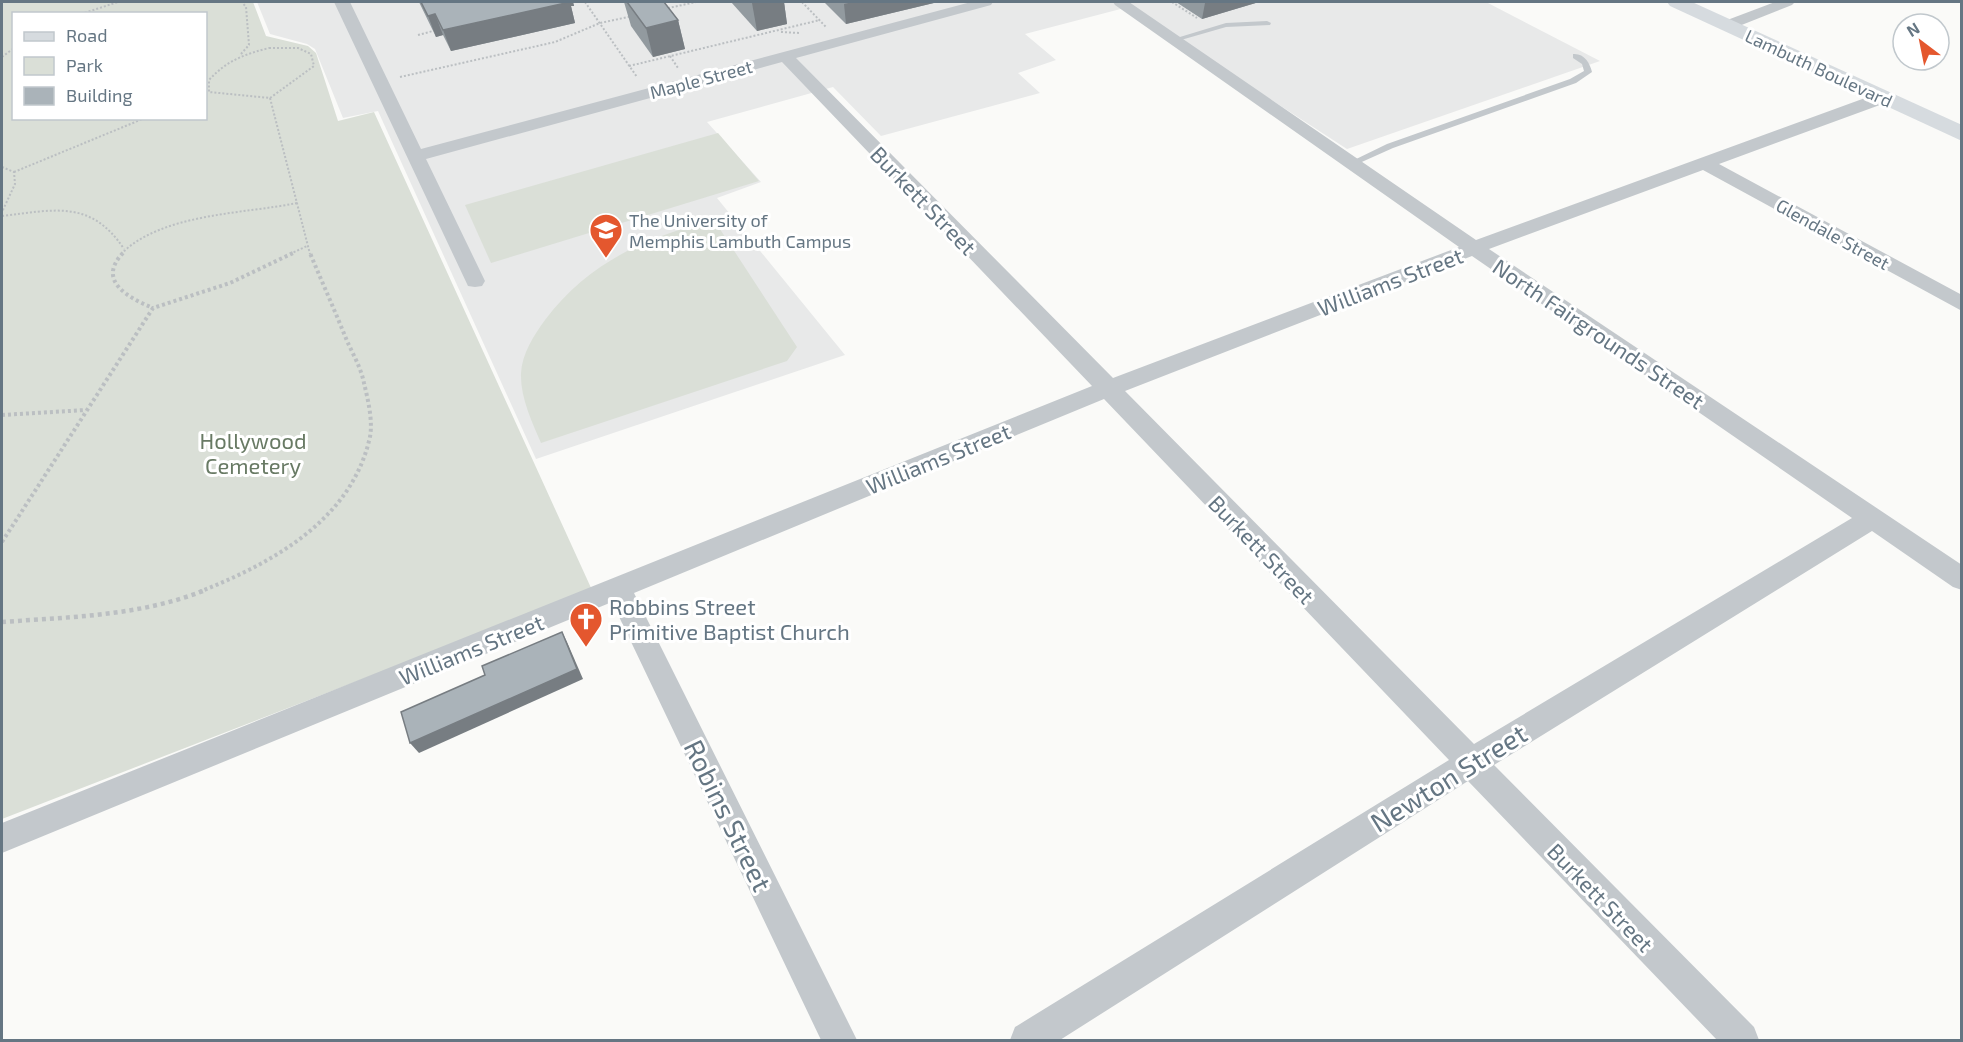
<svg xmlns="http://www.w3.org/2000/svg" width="1963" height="1042" viewBox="0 0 1963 1042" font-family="'Exo 2',sans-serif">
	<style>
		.built { fill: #e8e9e9 }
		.green { fill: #dadfd7; fill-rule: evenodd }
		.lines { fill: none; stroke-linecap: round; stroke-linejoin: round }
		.path-far2 { stroke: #bbbfc2; stroke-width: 2; stroke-dasharray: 2 2; stroke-linecap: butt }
		.path-far1 { stroke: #bbbfc2; stroke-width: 4; stroke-dasharray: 3 3; stroke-linecap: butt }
		.path { stroke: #bbbfc2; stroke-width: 4.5; stroke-dasharray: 4 4; stroke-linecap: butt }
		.lane { fill: #c3c8cc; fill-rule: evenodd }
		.street { fill: #c3c8cc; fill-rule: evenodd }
		.secondary { fill: #d6dbdf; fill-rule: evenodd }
		.wall { fill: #929a9f }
		.shaded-wall { fill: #777d82 }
		.building { fill: #aab3b9; stroke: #777d82; stroke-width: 1.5 }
		.labels { text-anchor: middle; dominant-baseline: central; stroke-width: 6; stroke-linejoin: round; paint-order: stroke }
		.far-street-label { font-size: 18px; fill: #657683; stroke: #fff }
		.far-poi-label { font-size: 18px; fill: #657683; stroke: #fff; text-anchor: start }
		.street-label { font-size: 22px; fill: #657683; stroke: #fff }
		.park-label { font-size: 22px; fill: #687a64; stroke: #fff }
		.poi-label { font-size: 22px; fill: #657683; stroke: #fff; text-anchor: start }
		.near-street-label { font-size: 27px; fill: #657683; stroke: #fff }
	</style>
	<rect width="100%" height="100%" fill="#fafaf8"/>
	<path class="built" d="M257,2h1229l114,59 -253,88 -168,-109 -47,-34 -107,28 31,26 -38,13 22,20 -159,43 -48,-49 -126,35 54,60 -44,16 128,157 -309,104 -158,-348 -35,7 -28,-69 -8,-5 -37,-10z"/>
	<g class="green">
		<path d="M2,2h251l13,34 42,10 8,7 22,68 36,-9 218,478 -590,229zM14,14h192v104h-192z"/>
		<path d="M718,133l41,48 -268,82 -26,-58z"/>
		<path d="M714,220l83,127 -10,14 -246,82c-9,-21 -21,-46 -20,-70 1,-19 13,-38 24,-53 44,-58 101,-83 169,-100z"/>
	</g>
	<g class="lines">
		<g class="path-far2">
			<path d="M585,2l52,75"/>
			<path d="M802,2l24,25"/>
			<path d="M1172,2l25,16"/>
			<path d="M664,9l32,-7"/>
			<path d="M81,14l37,-12"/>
			<path d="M781,32l19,1"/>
			<path d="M418,35l15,-4"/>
			<path d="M269,48h29l13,6 3,12 -44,32 -61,-6v-12c17,-19 36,-26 60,-32z"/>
			<path d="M241,54l8,-9 -3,-38 -4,-5"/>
			<path d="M670,56l8,12"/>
			<path d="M2,57l12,-9"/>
			<path d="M629,66l191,-46"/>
			<path d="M400,77l155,-35 45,-19 33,-7"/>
			<path d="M270,98l40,156"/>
			<path d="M2,167l12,5 1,12 -13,28"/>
			<path d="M14,172l131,-54"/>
			<path d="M2,216c52,-6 89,-17 122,33"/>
			<path d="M121,254c41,-41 123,-40 176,-51"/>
			<path d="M290,254l17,-8"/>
		</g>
		<g class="path-far1">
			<path d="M123,253c-27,28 6,45 30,55"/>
			<path d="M2,415l84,-5"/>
			<path d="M2,542l151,-234 77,-25 63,-30"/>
			<path d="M199,592c71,-28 150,-70 170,-151 5,-17 -1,-41 -5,-58 -3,-15 -11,-29 -17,-42 -12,-30 -25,-59 -37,-88"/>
		</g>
		<path class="path" d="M2,622c68,-5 137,-6 201,-31"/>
		<g class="lane">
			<path d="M1267,21l4,2 -1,2 -44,2 -52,15 -4,-2 56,-17z"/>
			<path d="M1573,54c11,-1 17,9 19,18l-16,11 -183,65 -38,17 -7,-2 39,-19 183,-65 14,-8 -2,-7 -9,-6z"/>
		</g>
		<g class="street">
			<path d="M334,2h16l71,147 550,-147h22l-2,3 -195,53 317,320 346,-131 -344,-242 -2,-3h16l347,238 400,-146h12l3,4 -3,4 -169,62 243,131v16l-259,-141 -214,79 473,316v25l-9,-3 -81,-56 -378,234 260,262 5,13h-42l-249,-259 -408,259h-50l5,-13 434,-267 -345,-361 -470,194 223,447h-36l-209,-438 -610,251v-30l1090,-437 -310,-324 -356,97 59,122 -3,5 -7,1 -7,-1zM1472,256l380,262 -378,226 -349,-353z"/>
			<path d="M1775,2h20l-3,3 -58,23h-12l-2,-3 2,-3z"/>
		</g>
		<path class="secondary" d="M1667,2h25l270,123v16l-292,-135z"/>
	</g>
	<g class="wall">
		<path d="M419,2h154l1,4h-3l4,17 -124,28 -8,-16 -7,2z"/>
		<path d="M624,2h40l14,18 7,29 -32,8 -22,-31z"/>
		<path d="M731,2h53l3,22 -30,7z"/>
		<path d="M824,2h114l-92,22z"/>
		<path d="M1176,2h83l-57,17z"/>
	</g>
	<g class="shaded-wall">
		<path d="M564,2h9l1,4h-3l4,17 -124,28 -8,-21z"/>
		<path d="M757,2h27l3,22 -30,7 -5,-28z"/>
		<path d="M853,2h85l-92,22 -2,-20z"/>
		<path d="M1209,2h50l-57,17 3,-16z"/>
		<path d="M435,14l8,21 -7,2 -8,-21z"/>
		<path d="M678,20l7,29 -32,8 -7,-29z"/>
		<path d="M562,632l5,10 16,37 -164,74 -9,-10z"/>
	</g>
	<g class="building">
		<path d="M421,2h149l-127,28 -8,-16 -7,2z"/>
		<path d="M627,2h37l14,18 -32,8z"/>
		<path d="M562,632l15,37 -167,74 -9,-31 84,-37 -3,-9z"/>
	</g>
	<defs>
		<g id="university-pin" transform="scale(1.725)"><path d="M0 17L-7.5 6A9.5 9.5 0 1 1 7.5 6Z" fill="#e4572e" stroke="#fff"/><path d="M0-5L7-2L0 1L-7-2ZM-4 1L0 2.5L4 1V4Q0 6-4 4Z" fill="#fff"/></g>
		<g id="church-pin" transform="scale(1.725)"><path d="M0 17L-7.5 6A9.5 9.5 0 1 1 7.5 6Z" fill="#e4572e" stroke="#fff"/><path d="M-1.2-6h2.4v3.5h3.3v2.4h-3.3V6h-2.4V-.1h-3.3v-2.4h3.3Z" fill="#fff"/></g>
	</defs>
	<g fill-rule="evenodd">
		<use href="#university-pin" x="606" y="230"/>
		<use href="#church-pin" x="586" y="619"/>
	</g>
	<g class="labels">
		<g class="far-street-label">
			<text transform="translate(1819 68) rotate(25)">Lambuth Boulevard</text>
			<text transform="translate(701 79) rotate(-15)">Maple Street</text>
			<text transform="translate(1833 234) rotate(29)">Glendale Street</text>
		</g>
		<g class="far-poi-label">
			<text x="629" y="220">The University of<tspan x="629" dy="21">Memphis Lambuth Campus</tspan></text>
		</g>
		<g class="street-label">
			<text transform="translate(924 200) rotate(46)">Burkett Street</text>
			<text transform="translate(1390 281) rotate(-21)">Williams Street</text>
			<text transform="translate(1599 333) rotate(34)">North Fairgrounds Street</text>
			<text transform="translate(938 458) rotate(-22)">Williams Street</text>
			<text transform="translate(1262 549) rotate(46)">Burkett Street</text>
			<text transform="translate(471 649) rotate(-22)">Williams Street</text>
			<text transform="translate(1601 897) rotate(46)">Burkett Street</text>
		</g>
		<g class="park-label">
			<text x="253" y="440">Hollywood<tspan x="253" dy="25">Cemetery</tspan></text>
		</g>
		<g class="poi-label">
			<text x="609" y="606">Robbins Street<tspan x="609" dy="25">Primitive Baptist Church</tspan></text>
		</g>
		<g class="near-street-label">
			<text transform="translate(1448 777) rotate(-32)">Newton Street</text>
			<text transform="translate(729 815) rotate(64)">Robins Street</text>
		</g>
	</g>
	<rect width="1963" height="1042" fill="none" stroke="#657683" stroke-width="6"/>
	<rect x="12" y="12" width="195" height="108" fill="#ffffff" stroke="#c1c8cd" stroke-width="1.5"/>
	<rect x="24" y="32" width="30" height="9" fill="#d6dbdf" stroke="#c1c8cd" stroke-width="1.5"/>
	<text x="66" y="42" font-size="18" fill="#657683">Road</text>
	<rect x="24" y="57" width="30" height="18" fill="#dadfd7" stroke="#c1c8cd" stroke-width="1.5"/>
	<text x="66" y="72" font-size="18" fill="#657683">Park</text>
	<rect x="24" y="87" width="30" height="18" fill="#aab3b9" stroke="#c1c8cd" stroke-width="1.5"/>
	<text x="66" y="102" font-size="18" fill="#657683">Building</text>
	<g transform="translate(1921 42) rotate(328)"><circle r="28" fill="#ffffff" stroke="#c1c8cd" stroke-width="1.5"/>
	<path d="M0-4.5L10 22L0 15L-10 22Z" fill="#e4572e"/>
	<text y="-9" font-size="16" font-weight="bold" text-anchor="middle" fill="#657683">N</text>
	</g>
</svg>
